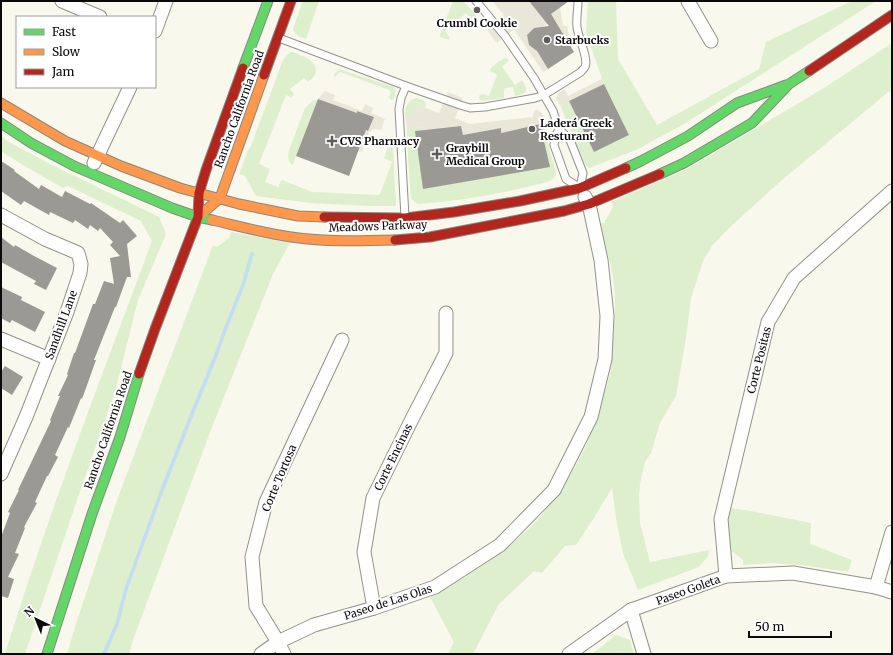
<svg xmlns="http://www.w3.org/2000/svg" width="893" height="655" viewBox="0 0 893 655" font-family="Merriweather,serif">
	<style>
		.green { fill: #ddefcc }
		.plaza { fill: #e9e7d8 }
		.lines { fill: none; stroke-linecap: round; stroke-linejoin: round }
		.stream { stroke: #c2dcf3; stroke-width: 3.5 }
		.building { fill: #9b9993 }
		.lane-casing { stroke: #92918c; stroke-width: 9 }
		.street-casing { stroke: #92918c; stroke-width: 15 }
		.fast-casing { stroke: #888882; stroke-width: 11 }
		.slow-casing { stroke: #888882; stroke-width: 11 }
		.jam-casing { stroke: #888882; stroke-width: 11 }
		.lane { stroke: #fefefc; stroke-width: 7 }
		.street { stroke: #fefefc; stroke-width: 13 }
		.fast { stroke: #63d668; stroke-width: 9 }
		.slow { stroke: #ff974d; stroke-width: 9 }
		.jam { stroke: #b3261e; stroke-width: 9 }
		.poi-dot { fill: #5e5d59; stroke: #fff; stroke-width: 1.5 }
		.labels { text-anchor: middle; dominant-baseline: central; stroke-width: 4; stroke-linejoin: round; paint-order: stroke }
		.poi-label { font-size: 11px; font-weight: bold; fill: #0a0a0a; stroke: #fff; text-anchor: start }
		.street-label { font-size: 11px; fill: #0a0a0a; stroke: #fff }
	</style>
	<rect width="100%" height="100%" fill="#f9f8ec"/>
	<g class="green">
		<path d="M303,1h16l-13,38c-6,-2 -12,-4 -13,-10z"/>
		<path d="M453,1h10l13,14 -1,2 -3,2 -6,-6 -21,18 5,7 -1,2 -9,-3v-2z"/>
		<path d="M588,1h28l2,58 39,66 102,-56 7,-27 86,-41h24l-192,123 -48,26 -47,18 -4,-3 -25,-60 9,-4 25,51 35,-17 -27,-56 -16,-47z"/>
		<path d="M892,43v46l-110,91 -53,48 -17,18 -9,15 -12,37 -5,40 -10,58 -16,27 -9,30 -6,9 -5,21 -1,14 1,26 10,39 59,-12 -1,6 -9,11 -61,23 -15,-37 -6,-29 -5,-36 -17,28 -19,29 -11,1 -23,27 -8,-2 -35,33 -26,50h-25l6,-12 -24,-45c26,-13 51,-29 74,-48 10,-7 19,-15 28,-23 35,-38 61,-84 73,-135 2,-7 5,-15 6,-23 1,-9 1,-19 2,-28 2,-21 3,-42 0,-63 -3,-18 -9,-36 -14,-53l5,-1 9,-16 -2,-5 76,-33 137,-81z"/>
		<path d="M290,52c4,0 8,2 12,4 7,2 17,9 13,19 -2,3 -5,5 -7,7l-4,-4 -14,11 4,5 -1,2 -2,1 -5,-2 -27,69 11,5 -5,13 13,5 3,-6 1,-1 30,12 66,3 2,-1 12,-32 -8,-4 4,-11 3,-1 2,3 3,57h-27l-59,-3 -54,-7 -11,-20 -6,-2 9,-24 3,-4 32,-86z"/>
		<path d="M505,58l3,1 1,1 -7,7 13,18 7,-5c7,11 5,13 -7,16l-2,-9 -8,1 -1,2v8l-22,3 -2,-1 -1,-4c3,-4 6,-1 10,0l8,-21 -7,-4c2,-6 10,-10 15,-13z"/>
		<path d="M339,69l55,18 2,4 -2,8 -2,1h-1l-2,-3 2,-5 -2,-2 -49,-18 -5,5 -1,-1v-2z"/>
		<path d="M416,98c4,1 8,1 10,6l-1,4 -8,-3 -4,11h-8c0,-9 2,-15 11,-18z"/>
		<path d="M318,99l-22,57 -3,9c-6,-4 -5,-9 -4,-15l16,-42 7,-7z"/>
		<path d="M546,120c1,5 1,10 1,16 1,12 6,24 9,35 0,7 -3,8 -9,11 -42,11 -85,19 -129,22l-7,-5 -3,-42 -1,-28 15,-2v3l-7,1 134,36 -9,-43z"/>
		<path d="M1,136l8,6 41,22 109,53 7,17 -28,66 -23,92 -36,102 -54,160h-20c43,-140 96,-276 147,-413l-11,-20 -73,-35 -5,2 -40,-23 -22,-14z"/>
		<path d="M231,232l59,11 -17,31 -64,161 -76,205 -4,14h-62l9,-30 40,-121 97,-258 4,2 12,-9z"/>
		<path d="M729,508l16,2 66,13 -1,21 42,16 -4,12 -39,-6 -36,-3 -30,2v-5l-10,-8h-5l-1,-26z"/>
		<path d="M616,635l14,5 4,14h-15v-2l-2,2h-25z"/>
	</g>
	<g class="plaza">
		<path d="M492,1h37l15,18 16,-12 3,19h4l2,10 5,9 -3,2 -17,-28 -11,8 -9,1 -7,7 2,10 8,6 11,18 -5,3 -29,-43 -17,14 -10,-13 17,-15z"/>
		<path d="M602,79l2,5 -35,17 -9,4 -3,-4 -1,-3 2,-4 6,-5 4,7z"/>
		<path d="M325,91l10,4 -2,5 29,11 3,-7 8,4 -2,5 14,6 -4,11 -7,-1 -5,3 -7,20 -3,-1 7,-21 2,1 6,-14 -16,-6 -1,2 -39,-14z"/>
		<path d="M448,92l15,6 -8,20 15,6 63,-7v-3l3,-5 6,4 4,7 -6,4 -39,9v-5l-38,7 -2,-9 -39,4v-3l-15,2 -2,-13 8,-1 4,-10 22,8z"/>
	</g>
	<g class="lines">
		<path class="stream" d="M104,654l13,-30 9,-35 36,-99 30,-76 24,-59 9,-25 18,-45 9,-31"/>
	</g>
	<g class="building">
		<path d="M529,1h40l-18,13 23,38 -26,17 -11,-18 -8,-6 -2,-10 7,-7 15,-2z"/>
		<path d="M604,84l25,51 -35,17 -25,-51z"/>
		<path d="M318,99l39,14v-2l17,6 -6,14 -2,-1 -17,46 -53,-20z"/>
		<path d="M540,124l10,43 -127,22 -8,-58 46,-5 2,9 38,-7v5z"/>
		<path d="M1,161l14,9 -1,1 25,18 2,-4 21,12 3,-6 25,13 1,-1 29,20 3,-3 14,16 -10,8 4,33h-4l-11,30h-1l-21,53h2l-14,39 -1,-1 -12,30 -1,-1 -13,28 3,2 -10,19h-1l-12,26 2,1 -13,24 1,1 -10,25 4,1 -11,23 6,2 -6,19 -7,-2v-59l9,-24 -2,-1 11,-22h-1l33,-69 -1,-1 10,-24h-2l10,-21 -1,-1 7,-21h1l18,-49h2l9,-23 10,3 -4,-26 10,-2 -10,-11 3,-3 -13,-14 -2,3 -8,-6 -2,4 -13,-9 -2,3 -23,-11 -1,3 -25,-14 -3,4 -20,-14z"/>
		<path d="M1,237l13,10 1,-2 19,11 23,12 -11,22 -12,-6 2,-3 -35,-19z"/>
		<path d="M1,287l21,10 -1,3 24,12 -10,20 -23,-12 -2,3 -9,-5z"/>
		<path d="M5,366l18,11 -11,18 -11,-7v-16z"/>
	</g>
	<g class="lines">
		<g class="lane-casing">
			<g id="lane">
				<path d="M476,1l29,35 29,42 19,33 6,18 11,11 13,33 -3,15 -14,-9 -12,-34 2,-10 3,-6"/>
				<path d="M279,38l127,48 54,19 10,3 15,-1 50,-9 9,-3 37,-23c0,-1 4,-4 4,-5 4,-8 -7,-30 -8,-40 -1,-9 1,-18 1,-26"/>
				<path d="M405,217l-6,-108 2,-11 5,-12"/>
			</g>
		</g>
		<g class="street-casing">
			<g id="street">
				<path d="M62,1l38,16"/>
				<path d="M688,1l1,2 22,38"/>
				<path d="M155,31l11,-30"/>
				<path d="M94,163l36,-76"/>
				<path d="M1,215l44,24 33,14 3,11 -1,9 -13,39 -41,105 -25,57"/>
				<path d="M1,339l48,20"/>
				<path d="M726,576l-5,-57 47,-197 26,-44 98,-87"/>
				<path d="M876,587l16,-55"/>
				<path d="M374,608l-10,-56 9,-54 39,-79 34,-66v-40"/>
				<path d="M631,610l13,44"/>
				<path d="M261,654l17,-12 36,-17 60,-17 61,-21 65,-42 54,-55 37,-73 14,-58 2,-43 -6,-56 -12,-56 -4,-7"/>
				<path d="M284,654l-6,-12 -22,-36 -4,-49 14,-55 76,-162"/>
				<path d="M569,654l62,-44 95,-34 67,-3 83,14 16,5"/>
			</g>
		</g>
		<g class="fast-casing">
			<g id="fast">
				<path d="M243,68l25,-67"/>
				<path d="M1,123l30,20 43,23 98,42 26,9 14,3"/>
				<path d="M626,168l15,-7 47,-25 49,-33 49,-18"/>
				<path d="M660,174l24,-11 68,-40 37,-39 20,-13"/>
				<path d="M47,654l45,-140 28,-77 19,-63"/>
			</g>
		</g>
		<g class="slow-casing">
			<g id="slow">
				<path d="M1,103l64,38 56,25 59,22 59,16 59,12 26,1"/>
				<path d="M198,217l22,-19 44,-123"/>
				<path d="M212,220c26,6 52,13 79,17 34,5 69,4 104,3"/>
			</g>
		</g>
		<g class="jam-casing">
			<g id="jam">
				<path d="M809,71l83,-56"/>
				<path d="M264,75l27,-74"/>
				<path d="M324,217l81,1 49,-6 66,-11 60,-13 46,-20"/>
				<path d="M395,240l35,-3 134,-26 25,-7 71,-30"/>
				<path d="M139,374l16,-45 43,-112 1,-24 7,-23 37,-102"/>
			</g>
		</g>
		<use href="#lane" class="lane"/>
		<use href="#street" class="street"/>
		<use href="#fast" class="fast"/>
		<use href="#slow" class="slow"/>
		<use href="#jam" class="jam"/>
	</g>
	<g class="poi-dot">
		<circle cx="477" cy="10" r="4"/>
		<circle cx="547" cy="40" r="4"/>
		<circle cx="532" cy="129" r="4"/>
		<path d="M330 135h4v4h4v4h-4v4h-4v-4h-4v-4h4z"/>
		<path d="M435 148h4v4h4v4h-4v4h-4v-4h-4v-4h4z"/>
	</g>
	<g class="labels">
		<g class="poi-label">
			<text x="477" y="23" text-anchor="middle">Crumbl Cookie</text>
			<text x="555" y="40">Starbucks</text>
			<text x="540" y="123">Laderá Greek<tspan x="540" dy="13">Resturant</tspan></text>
			<text x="340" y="141">CVS Pharmacy</text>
			<text x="446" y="148">Graybill<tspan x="446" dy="13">Medical Group</tspan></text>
		</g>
		<g class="street-label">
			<text transform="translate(239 109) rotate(-70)">Rancho California Road</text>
			<text transform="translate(378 226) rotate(-2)">Meadows Parkway</text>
			<text transform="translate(61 325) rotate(-70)">Sandhill Lane</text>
			<text transform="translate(759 360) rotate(-76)">Corte Positas</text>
			<text transform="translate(108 430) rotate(-71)">Rancho California Road</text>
			<text transform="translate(393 457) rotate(-64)">Corte Encinas</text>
			<text transform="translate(279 478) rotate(-67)">Corte Tortosa</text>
			<text transform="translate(688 590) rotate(-20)">Paseo Goleta</text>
			<text transform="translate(388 602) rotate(-18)">Paseo de Las Olas</text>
		</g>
	</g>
	<rect width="893" height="655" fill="none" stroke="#0a0a0a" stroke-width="4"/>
	<rect x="16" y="16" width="140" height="72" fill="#ffffff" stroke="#9d9d9d"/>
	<rect x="24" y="29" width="20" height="6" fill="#63d668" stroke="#9d9d9d"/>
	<text x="52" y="36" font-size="12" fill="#0a0a0a">Fast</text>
	<rect x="24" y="49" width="20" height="6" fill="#ff974d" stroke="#9d9d9d"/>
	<text x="52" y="56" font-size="12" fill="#0a0a0a">Slow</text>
	<rect x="24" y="69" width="20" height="6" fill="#b3261e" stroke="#9d9d9d"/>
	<text x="52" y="76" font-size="12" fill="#0a0a0a">Jam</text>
	<g transform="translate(36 619) rotate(317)" stroke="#ffffff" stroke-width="3" paint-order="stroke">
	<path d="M0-3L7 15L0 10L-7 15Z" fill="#0a0a0a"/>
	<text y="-6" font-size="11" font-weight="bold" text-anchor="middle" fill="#0a0a0a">N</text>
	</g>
	<path d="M749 631v6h82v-6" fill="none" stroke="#0a0a0a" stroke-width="2"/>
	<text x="755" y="631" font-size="12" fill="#0a0a0a" stroke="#ffffff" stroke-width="3" paint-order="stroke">50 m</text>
</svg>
